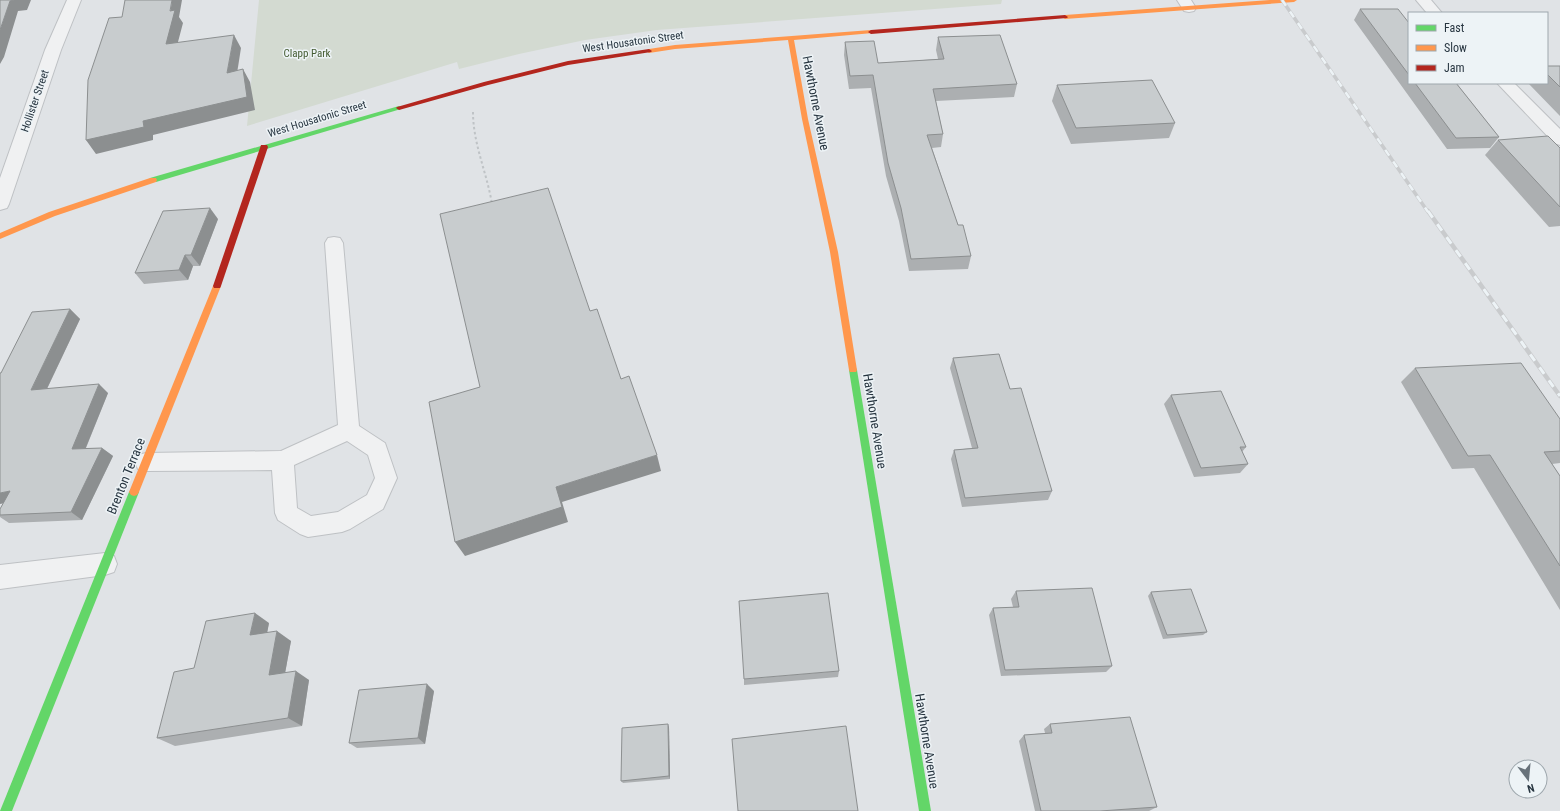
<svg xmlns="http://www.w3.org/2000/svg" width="1560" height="811" viewBox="0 0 1560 811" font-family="'Roboto Condensed',sans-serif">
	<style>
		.green { fill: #d3dad1 }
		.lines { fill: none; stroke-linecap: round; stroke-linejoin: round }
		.lane-casing { stroke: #bec1c4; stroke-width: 2 }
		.street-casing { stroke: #bec1c4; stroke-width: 2 }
		.path { stroke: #bfc3c6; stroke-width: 2; stroke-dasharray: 2.5 2.5; stroke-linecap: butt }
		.lane { fill: #f0f1f2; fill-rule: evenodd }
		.street { fill: #f0f1f2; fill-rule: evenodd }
		.fast { fill: #63d668; fill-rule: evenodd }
		.slow { fill: #ff974d; fill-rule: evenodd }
		.jam { fill: #b3261e; fill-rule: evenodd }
		.rail-far1-casing { stroke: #c9cbcd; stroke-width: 3.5 }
		.rail-casing { stroke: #c9cbcd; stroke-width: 4.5 }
		.rail-far1 { stroke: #edf3f6; stroke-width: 2.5; stroke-dasharray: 7; stroke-linecap: butt }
		.rail { stroke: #edf3f6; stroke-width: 3; stroke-dasharray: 8; stroke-linecap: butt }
		.wall { fill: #acafb1 }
		.shaded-wall { fill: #8c8f90 }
		.building { fill: #c8ccce; stroke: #8c8f90 }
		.labels { text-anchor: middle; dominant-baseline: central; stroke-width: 3; stroke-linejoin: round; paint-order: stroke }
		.far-street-label { font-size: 11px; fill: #273540; stroke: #edf3f6 }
		.far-park-label { font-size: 11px; fill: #445c33; stroke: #edf3f6 }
		.street-label { font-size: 13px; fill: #273540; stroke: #edf3f6 }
	</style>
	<rect width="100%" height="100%" fill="#e0e3e6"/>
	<path class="green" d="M259,0h743l-1,4 -344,26 -72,10 -66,14 -60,15 -2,-7 -210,64z"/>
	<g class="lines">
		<g class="lane-casing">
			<g id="lane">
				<path d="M1177,0h14l5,8 -2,3 -5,1 -5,-1z"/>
				<path d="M334,237l6,1 3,5 16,183 26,17 12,35 -14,31 -33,20 -8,3 -34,5 -8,-3 -22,-14 -3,-7 -3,-43 -126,1 -8,-2 -3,-7 3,-7 8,-2 135,-2 57,-26 -13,-182 3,-5zM347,441l21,14 7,23 -8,17 -29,17 -27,4 -14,-8 -3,-43z"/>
			</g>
		</g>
		<g class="street-casing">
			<g id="street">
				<path d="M67,0h14l-20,50 -52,154 -2,4 -7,2v-32l45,-128z"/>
				<path d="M1416,0h15l11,13h-15z"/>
				<path d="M1497,83h17l46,46v16l-6,-2z"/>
				<path d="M105,553l9,3 3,8 -3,8 -9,3 -105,14v-24z"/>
			</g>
		</g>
		<path class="path" d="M473,112c0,32 14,61 19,92"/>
		<use href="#lane" class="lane"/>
		<use href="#street" class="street"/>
		<g class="fast">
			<path d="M399,106l2,1v2l-245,73h-6l-1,-2 1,-2z"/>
			<path d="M853,367l3,1 1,2 74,441h-12l-70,-441 1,-2z"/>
			<path d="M134,488l3,1 2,3 -127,319h-12l129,-319 2,-3z"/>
		</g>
		<g class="slow">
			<path d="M1270,0h27l-3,2 -229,17 -3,-2 3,-2z"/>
			<path d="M871,30l2,1v2l-79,7 14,79 30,133 19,118 -1,2h-6l-1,-2 -19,-118 -28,-133 -14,-79 -113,9 -26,4 -3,-2 3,-2 26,-4z"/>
			<path d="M150,178h6l1,2 -1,2 -101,34 -55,23v-6l49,-21z"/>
			<path d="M217,283l4,3 -82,206 -2,3 -3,1 -3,-1 -2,-3 84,-206z"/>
		</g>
		<g class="jam">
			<path d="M1065,15l3,2 -1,1 -196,16 -3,-2 3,-2z"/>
			<path d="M649,49l3,2 -1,1 -83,13 -80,20 -89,25 -3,-2 1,-1 87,-25 84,-21z"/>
			<path d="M261,145h6l1,2 -47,139 -1,2h-6l-1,-2z"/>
		</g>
		<g class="rail-far1-casing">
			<path id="rail-far1" d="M1282,0l146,212"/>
		</g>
		<g class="rail-casing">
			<path id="rail" d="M1428,211l132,185"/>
		</g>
		<use href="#rail-far1" class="rail-far1"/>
		<use href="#rail" class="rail"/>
	</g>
	<g class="wall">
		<path d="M1360,9l49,14v60h47l43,54 -9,11 -43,1 -93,-129z"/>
		<path d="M938,37l79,47 -3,13 -78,4 7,33 -2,13 -9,1 26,77 13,31 -3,13 -59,2 -10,-50 -13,-45 -15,-88 -22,1 -5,-34 1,-13 33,21 60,-4 -2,-9z"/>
		<path d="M1547,66h13v50l-32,-33h19z"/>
		<path d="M1057,85l118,38 -6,15 -98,6 -19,-43z"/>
		<path d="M1498,140l62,8v78l-11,1 -64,-72z"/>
		<path d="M218,219l-18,47h-7l-5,14 -44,4 -9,-11z"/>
		<path d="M70,309l10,10 -33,70 61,4 -22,55h16l11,8 -31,64 -73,3 -9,-6v-8l3,-5z"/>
		<path d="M953,358l57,31 42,102 -4,9 -86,7 -11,-48 3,-9 18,-2 -22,-80z"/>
		<path d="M1415,368l145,51v44l-8,1 8,12v134l-86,-142 -22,1 -51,-87z"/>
		<path d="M1171,395l75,52 -4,5 6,12 -8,9 -46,4 -30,-73z"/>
		<path d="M1016,591l96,75 -6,6 -105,4 -12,-61 4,-7 20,-1 -2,-8z"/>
		<path d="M1151,592l56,40 -4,3 -40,4 -15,-43z"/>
		<path d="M269,623l-2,9 24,9 -6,32 24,7 -7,46 -127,20 -18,-8z"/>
		<path d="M839,671l-1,6 -94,8v-6z"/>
		<path d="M434,691l-9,53 -68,4 -8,-5z"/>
		<path d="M1050,724l107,83 -8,4h-114l-16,-70 5,-6 21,-2 -1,-4z"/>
		<path d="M669,727l1,52 -47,4 -2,-2z"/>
	</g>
	<g class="shaded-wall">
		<path d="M14,0h17l-4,10 -9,1 -14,46 -4,7v-34l10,-29z"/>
		<path d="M172,0h10l-3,17 4,6 -9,34 -8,-13z"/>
		<path d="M234,35l7,13 -6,38 -8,-13z"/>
		<path d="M243,69l7,13 5,28 -102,25v5l-57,14 -10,-14 57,-19z"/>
		<path d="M210,208l8,11 -18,47 -9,-11z"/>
		<path d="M185,255l8,11 -5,14 -9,-10z"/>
		<path d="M70,309l10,10 -38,80 -11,-9z"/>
		<path d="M99,384l9,9 -26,64 -10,-8z"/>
		<path d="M102,448l11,8 -31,64 -11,-8z"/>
		<path d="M657,455l4,16 -99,31 6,20 -103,34 -10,-14 101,-55z"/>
		<path d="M10,491l12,9 -22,4v-11z"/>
		<path d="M255,613l14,10 -4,21 -15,-9z"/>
		<path d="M277,631l14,10 -8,43 -14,-9z"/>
		<path d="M296,671l13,9 -7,46 -14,-8z"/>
		<path d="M427,684l7,7 -9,53 -7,-6z"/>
		<path d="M668,724l1,3 1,52 -1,-3z"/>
	</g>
	<g class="building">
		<path d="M0,0h14l-4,1 -10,29z"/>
		<path d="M125,0h47l-2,11 5,-1 -9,34 68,-9 -7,38 16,-4 4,28 -104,24 1,6 -58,13 2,-60 21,-62 13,-1z"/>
		<path d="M1360,9h38l11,14v52z"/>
		<path d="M1000,35l17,49 -84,5 10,45 -16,1 31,90h5l8,31 -60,3 -10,-51 -13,-45 -15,-88 -23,1 -5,-34 29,-1 4,22 66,-4 -6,-22z"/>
		<path d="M1547,66h13v21l-13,-13z"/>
		<path d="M1152,80l23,43 -99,5 -19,-43z"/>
		<path d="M1415,83h41l43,54 -43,1z"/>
		<path d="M1548,136l12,12v59l-62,-67z"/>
		<path d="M548,188l42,123 7,-2 24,70 8,-3 28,79 -101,32 6,20 -107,35 -26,-140 51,-15 -40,-173z"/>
		<path d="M210,208l-19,47h-6l-6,15 -44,3 28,-62z"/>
		<path d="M70,309l-39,81 68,-6 -27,65 30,-1 -31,64 -71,3v-6l10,-18 -10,2v-120h1l31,-61z"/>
		<path d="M999,354l11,35 11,-1 31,103 -87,7 -11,-48 24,-2 -25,-90z"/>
		<path d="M1521,363l39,56v32l-16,1 16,24v90l-70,-111 -22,1 -53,-88z"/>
		<path d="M1221,391l25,56h-6l8,17 -47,4 -30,-73z"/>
		<path d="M1092,588l20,78 -107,4 -12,-62 26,-1 -3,-16z"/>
		<path d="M1191,589l16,43 -40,3 -16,-43z"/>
		<path d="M828,593l11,78 -95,8 -5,-78z"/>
		<path d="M255,613l-5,22 27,-4 -8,44 27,-4 -8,47 -131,20 17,-66 20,-4 12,-47z"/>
		<path d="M427,684l-9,54 -69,5 10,-53z"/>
		<path d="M1130,717l27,90 -57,4h-59l-17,-76 28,-2 -2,-9z"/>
		<path d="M668,724l1,52 -48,5 1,-53z"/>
		<path d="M846,726l12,85h-120l-6,-72z"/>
	</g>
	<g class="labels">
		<g class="far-street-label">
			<text transform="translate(633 42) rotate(-8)">West Housatonic Street</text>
			<text transform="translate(35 101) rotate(-71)">Hollister Street</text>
			<text transform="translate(317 119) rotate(-17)">West Housatonic Street</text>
		</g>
		<g class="far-park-label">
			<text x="307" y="53">Clapp Park</text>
		</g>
		<g class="street-label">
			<text transform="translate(816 103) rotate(79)">Hawthorne Avenue</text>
			<text transform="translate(875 421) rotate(81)">Hawthorne Avenue</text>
			<text transform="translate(126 476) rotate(-68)">Brenton Terrace</text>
			<text transform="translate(927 741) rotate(81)">Hawthorne Avenue</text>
		</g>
	</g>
	<rect x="1408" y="12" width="140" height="72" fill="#edf3f6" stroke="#9ea7ad"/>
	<rect x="1416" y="25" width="20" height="6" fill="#63d668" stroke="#9ea7ad"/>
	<text x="1444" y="32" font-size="12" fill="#273540">Fast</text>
	<rect x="1416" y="45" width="20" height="6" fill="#ff974d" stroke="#9ea7ad"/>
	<text x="1444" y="52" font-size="12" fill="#273540">Slow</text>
	<rect x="1416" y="65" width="20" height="6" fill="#b3261e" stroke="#9ea7ad"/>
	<text x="1444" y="72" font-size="12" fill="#273540">Jam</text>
	<g transform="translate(1528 779) rotate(164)"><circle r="19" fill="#edf3f6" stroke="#9ea7ad"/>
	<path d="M0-3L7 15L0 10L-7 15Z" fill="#68727a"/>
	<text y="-6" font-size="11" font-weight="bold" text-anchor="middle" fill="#273540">N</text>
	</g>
</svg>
